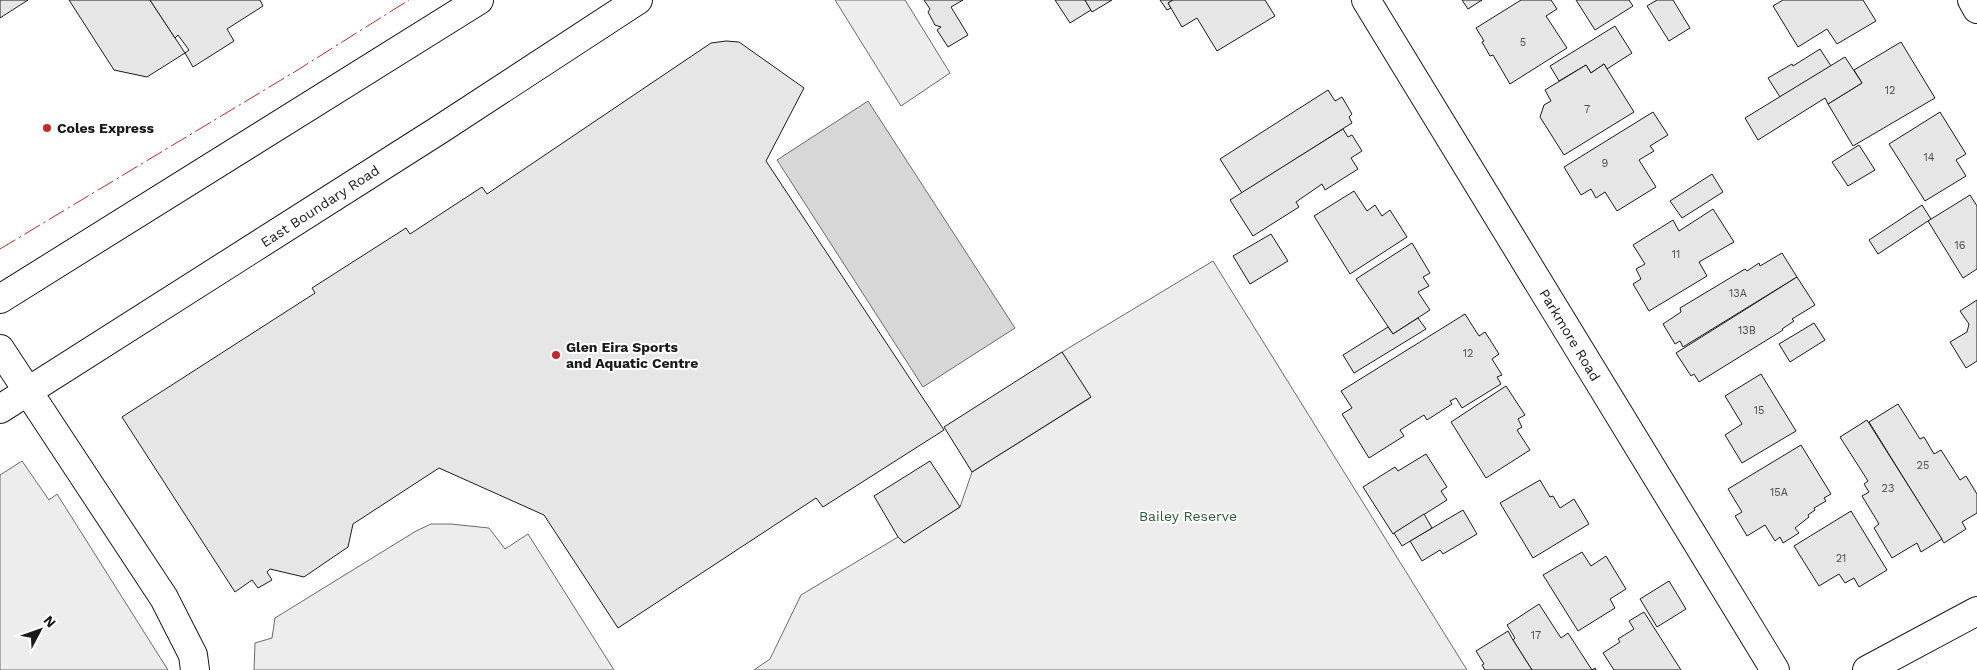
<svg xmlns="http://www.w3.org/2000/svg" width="1977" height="670" viewBox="0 0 1977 670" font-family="'Work Sans',sans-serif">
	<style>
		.built { fill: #ededed; stroke: #6a6a6a }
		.water { fill: #d7d7d7; stroke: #6a6a6a }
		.building { fill: #e6e6e6; stroke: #1a1a1a }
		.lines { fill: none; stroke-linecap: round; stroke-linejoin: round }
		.minor-casing { stroke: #1a1a1a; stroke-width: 30 }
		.major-casing { stroke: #1a1a1a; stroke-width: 30 }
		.minor { stroke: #fff; stroke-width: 28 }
		.major { stroke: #fff; stroke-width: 28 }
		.power { stroke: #c62828; stroke-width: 1; stroke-dasharray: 18 4 2.5 4; stroke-linecap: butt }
		.poi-dot { fill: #c62828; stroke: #fff; stroke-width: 2 }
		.labels { text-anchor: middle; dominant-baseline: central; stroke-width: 4; stroke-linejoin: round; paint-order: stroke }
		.number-label { font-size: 11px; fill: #4d4d4d }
		.poi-label { font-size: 14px; font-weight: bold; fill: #1a1a1a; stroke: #fff; text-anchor: start }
		.street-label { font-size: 14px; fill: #1a1a1a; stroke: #fff }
		.park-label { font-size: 14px; fill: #2b5a34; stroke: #fff }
	</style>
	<rect width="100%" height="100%" fill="#fff"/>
	<g class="built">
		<path d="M835,0h70l45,73 -49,33z"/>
		<path d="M1213,261l254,409h-713l16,-11 31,-64 97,-58 6,5 56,-35 12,-35 118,-74 -28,-46z"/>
		<path d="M22,461l27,39 8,-6 111,176h-168v-195z"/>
		<path d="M431,524h20l38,4 16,21 23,-15 86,136h-360l1,-27 17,-5 3,-20 141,-87z"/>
	</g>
	<path class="water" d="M868,101l147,227 -92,59 -146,-227z"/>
	<g class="building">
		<path d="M0,0h28l-28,18z"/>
		<path d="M69,0h81l35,53 -38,24 -33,-7z"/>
		<path d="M150,0h110l3,6 -36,23 7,12 -41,26 -8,-14 4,-3 -11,-15 -3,3z"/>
		<path d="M924,0h39l-12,7 17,28 -20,12 -11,-17 4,-3 -6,-2 -7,-13 2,-3z"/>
		<path d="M1055,0h30l6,10 -21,13z"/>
		<path d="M1085,0h27l-20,12z"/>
		<path d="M1160,0h13l-5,3 3,5 -4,2z"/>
		<path d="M1173,0h92l10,16 -58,35 -20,-33 -15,9 -14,-24z"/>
		<path d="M1462,0h20l-14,9z"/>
		<path d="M1521,0h30l6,9 -11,7 21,32 -57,36 -17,-29 -3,1 -8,-14 2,-1 -8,-13z"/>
		<path d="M1576,0h53l4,6 -38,24z"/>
		<path d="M1657,0h16l17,28 -21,13 -22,-35z"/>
		<path d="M1783,0h80l13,21 -39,23 -10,-15 -29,18 -25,-41z"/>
		<path d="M1615,26l17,27 -25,16 -3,-5 -13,9 -5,-8 -27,16 -9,-15z"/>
		<path d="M726,41l13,1 65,46 -38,73 178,269 -121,77 -7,-9 -198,130 -74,-113 -105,-47 -86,56 -5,23 -44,30 -34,-8 -3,3 5,8 -14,8 -6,-8 -17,12 -113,-175 193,-124 -3,-5 94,-60 4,6 72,-47 5,7 224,-151z"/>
		<path d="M1901,42l34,56 -82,48 -25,-42 34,-21 -8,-13z"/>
		<path d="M1820,49l11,17 -51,31 -12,-19 24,-14 1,2z"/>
		<path d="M1845,57l17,26 -34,21 -3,-6 -67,42 -13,-22z"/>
		<path d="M1604,64l30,48 -70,43 -24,-38 4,-12 7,-4 -6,-11 41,-25 5,8z"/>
		<path d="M1328,90l7,11 7,-4 10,17 -3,3 3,6 -110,70 -22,-34z"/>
		<path d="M1653,112l15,23 -18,11 4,5 -15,9 17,27 -39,24 -12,-19 -9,6 -5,-9 -10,6 -17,-28z"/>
		<path d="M1940,112l26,42 -10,6 10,16 -41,25 -36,-57z"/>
		<path d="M1343,129l5,8 4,-2 10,16 -11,7 7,11 -33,21 -3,-6 -26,18 3,5 -46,29 -23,-36z"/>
		<path d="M1859,145l16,25 -27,16 -16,-24z"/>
		<path d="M1712,174l11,18 -41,26 -12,-17z"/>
		<path d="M1354,191l13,20 8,-6 7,11 8,-6 17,27 -57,37 -36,-58z"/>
		<path d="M1970,195l7,11v63l-14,9 -35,-57z"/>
		<path d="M1922,205l9,14 -53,35 -9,-14z"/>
		<path d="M1713,209l21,33 -35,20 8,14 -58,35 -16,-27 8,-5 -5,-10 9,-5 -12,-19 40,-25 6,11z"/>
		<path d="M1271,234l17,27 -38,23 -17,-28z"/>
		<path d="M1412,243l18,30 -7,4 6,9 -11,6 12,18 -37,24 -37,-55z"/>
		<path d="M1782,253l15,24 -114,70 -3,-6 -5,3 -12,-20 18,-12 -1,-4 65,-39 2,2 12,-8 1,3z"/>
		<path d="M1797,277l18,28 -23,14 2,2 -12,8 1,1 -84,52 -5,-8 -3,2 -15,-23z"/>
		<path d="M1977,300v61l-11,7 -16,-26 17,-10 2,-8 -9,-13z"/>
		<path d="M1465,314l14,22 6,-4 14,22 -7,5 10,16 -5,2 4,7 -39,24 -6,-10 -6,3 2,3 -25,16 -3,-5 -24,15 4,6 -35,22 -27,-44 10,-6 -11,-17z"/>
		<path d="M1418,318l8,11 -72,44 -11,-18 45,-28 5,7z"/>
		<path d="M1814,323l11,17 -35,22 -11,-18z"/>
		<path d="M1062,352l29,45 -119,75 -28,-45z"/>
		<path d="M1761,374l35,57 -54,32 -17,-28 17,-11 -17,-28z"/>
		<path d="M1506,386l19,29 -7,4 4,8 -5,3 13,20 -44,28 -35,-56z"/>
		<path d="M1898,404l22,35 4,-2 10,17 7,-4 19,30 6,-4 11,18v19l-15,9 4,7 -22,14 -75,-121z"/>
		<path d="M1867,420l75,119 -21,13 -4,-9 -25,15 -18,-30 5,-4 -17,-28 7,-4 -5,-8 4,-3 -28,-44z"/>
		<path d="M1801,445l30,49 -7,4 2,3 -12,7 1,2 -7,5 1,2 -14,11 4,5 -16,10 -3,-6 -5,4 -10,-16 -18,11 -12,-20 7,-4 -14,-23z"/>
		<path d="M1426,454l21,33 -6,4 6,9 -54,34 -30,-47 32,-20 3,4z"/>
		<path d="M930,461l30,46 -56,36 -6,-6 -24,-41z"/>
		<path d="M1540,480l10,17 3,-1 7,12 14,-9 15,25 -56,34 -33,-55z"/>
		<path d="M1463,510l14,24 -34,20 -3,-4 -18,11 -12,-20z"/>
		<path d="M1851,511l36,59 -28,17 -5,-9 -9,5 -6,-9 -20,12 -25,-40z"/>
		<path d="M1424,514l8,14 -30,18 -8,-13z"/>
		<path d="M1582,552l9,14 15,-10 20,33 -16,10 5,9 -37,23 -35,-56z"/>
		<path d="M1669,581l17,28 -29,18 -17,-28z"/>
		<path d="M1539,604l22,34 7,-5 24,37 3,-2 1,2h-64l-19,-30 2,-2 -8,-13z"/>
		<path d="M1644,612l37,58h-67l-11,-17 17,-11 -2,-3 16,-10 -5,-8z"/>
		<path d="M1508,631l5,9 19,30h-47l-3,-5 2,-1 -8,-13z"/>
	</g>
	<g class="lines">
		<g class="minor-casing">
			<g id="minor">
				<path d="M1366,0l409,670"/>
				<path d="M1972,0l5,9"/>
				<path d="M0,349l164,249 29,57 2,15"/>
				<path d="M1867,670l110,-59"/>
			</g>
		</g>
		<g class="major-casing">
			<g id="major">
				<path d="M0,299l479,-299"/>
				<path d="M0,409l439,-279 199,-130"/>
			</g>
		</g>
		<use href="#minor" class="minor"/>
		<use href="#major" class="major"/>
		<path class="power" d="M0,249l296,-178 113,-71"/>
	</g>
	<g class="poi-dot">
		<circle cx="47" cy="128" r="5"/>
		<circle cx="556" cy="355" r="5"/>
	</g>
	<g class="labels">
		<g class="number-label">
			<text x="1523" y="42">5</text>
			<text x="1890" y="90">12</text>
			<text x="1587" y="109">7</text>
			<text x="1929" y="157">14</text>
			<text x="1605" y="163">9</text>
			<text x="1960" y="245">16</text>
			<text x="1676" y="254">11</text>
			<text x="1738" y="293">13A</text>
			<text x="1747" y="330">13B</text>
			<text x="1468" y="353">12</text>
			<text x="1759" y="410">15</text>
			<text x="1923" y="465">25</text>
			<text x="1888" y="488">23</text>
			<text x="1779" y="492">15A</text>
			<text x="1841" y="558">21</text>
			<text x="1536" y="635">17</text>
		</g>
		<g class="poi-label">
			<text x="57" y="128">Coles Express</text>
			<text x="566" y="347">Glen Eira Sports<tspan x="566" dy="16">and Aquatic Centre</tspan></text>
		</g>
		<g class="street-label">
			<text transform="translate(320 206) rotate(-33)">East Boundary Road</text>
			<text transform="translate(1570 335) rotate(59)">Parkmore Road</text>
		</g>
		<g class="park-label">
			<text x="1188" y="516">Bailey Reserve</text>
		</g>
	</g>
	<g transform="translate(40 630) rotate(49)" stroke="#ffffff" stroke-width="4" paint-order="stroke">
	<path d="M0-4L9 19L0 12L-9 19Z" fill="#1a1a1a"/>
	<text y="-8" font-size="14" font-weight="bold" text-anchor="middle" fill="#1a1a1a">N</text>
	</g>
</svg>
